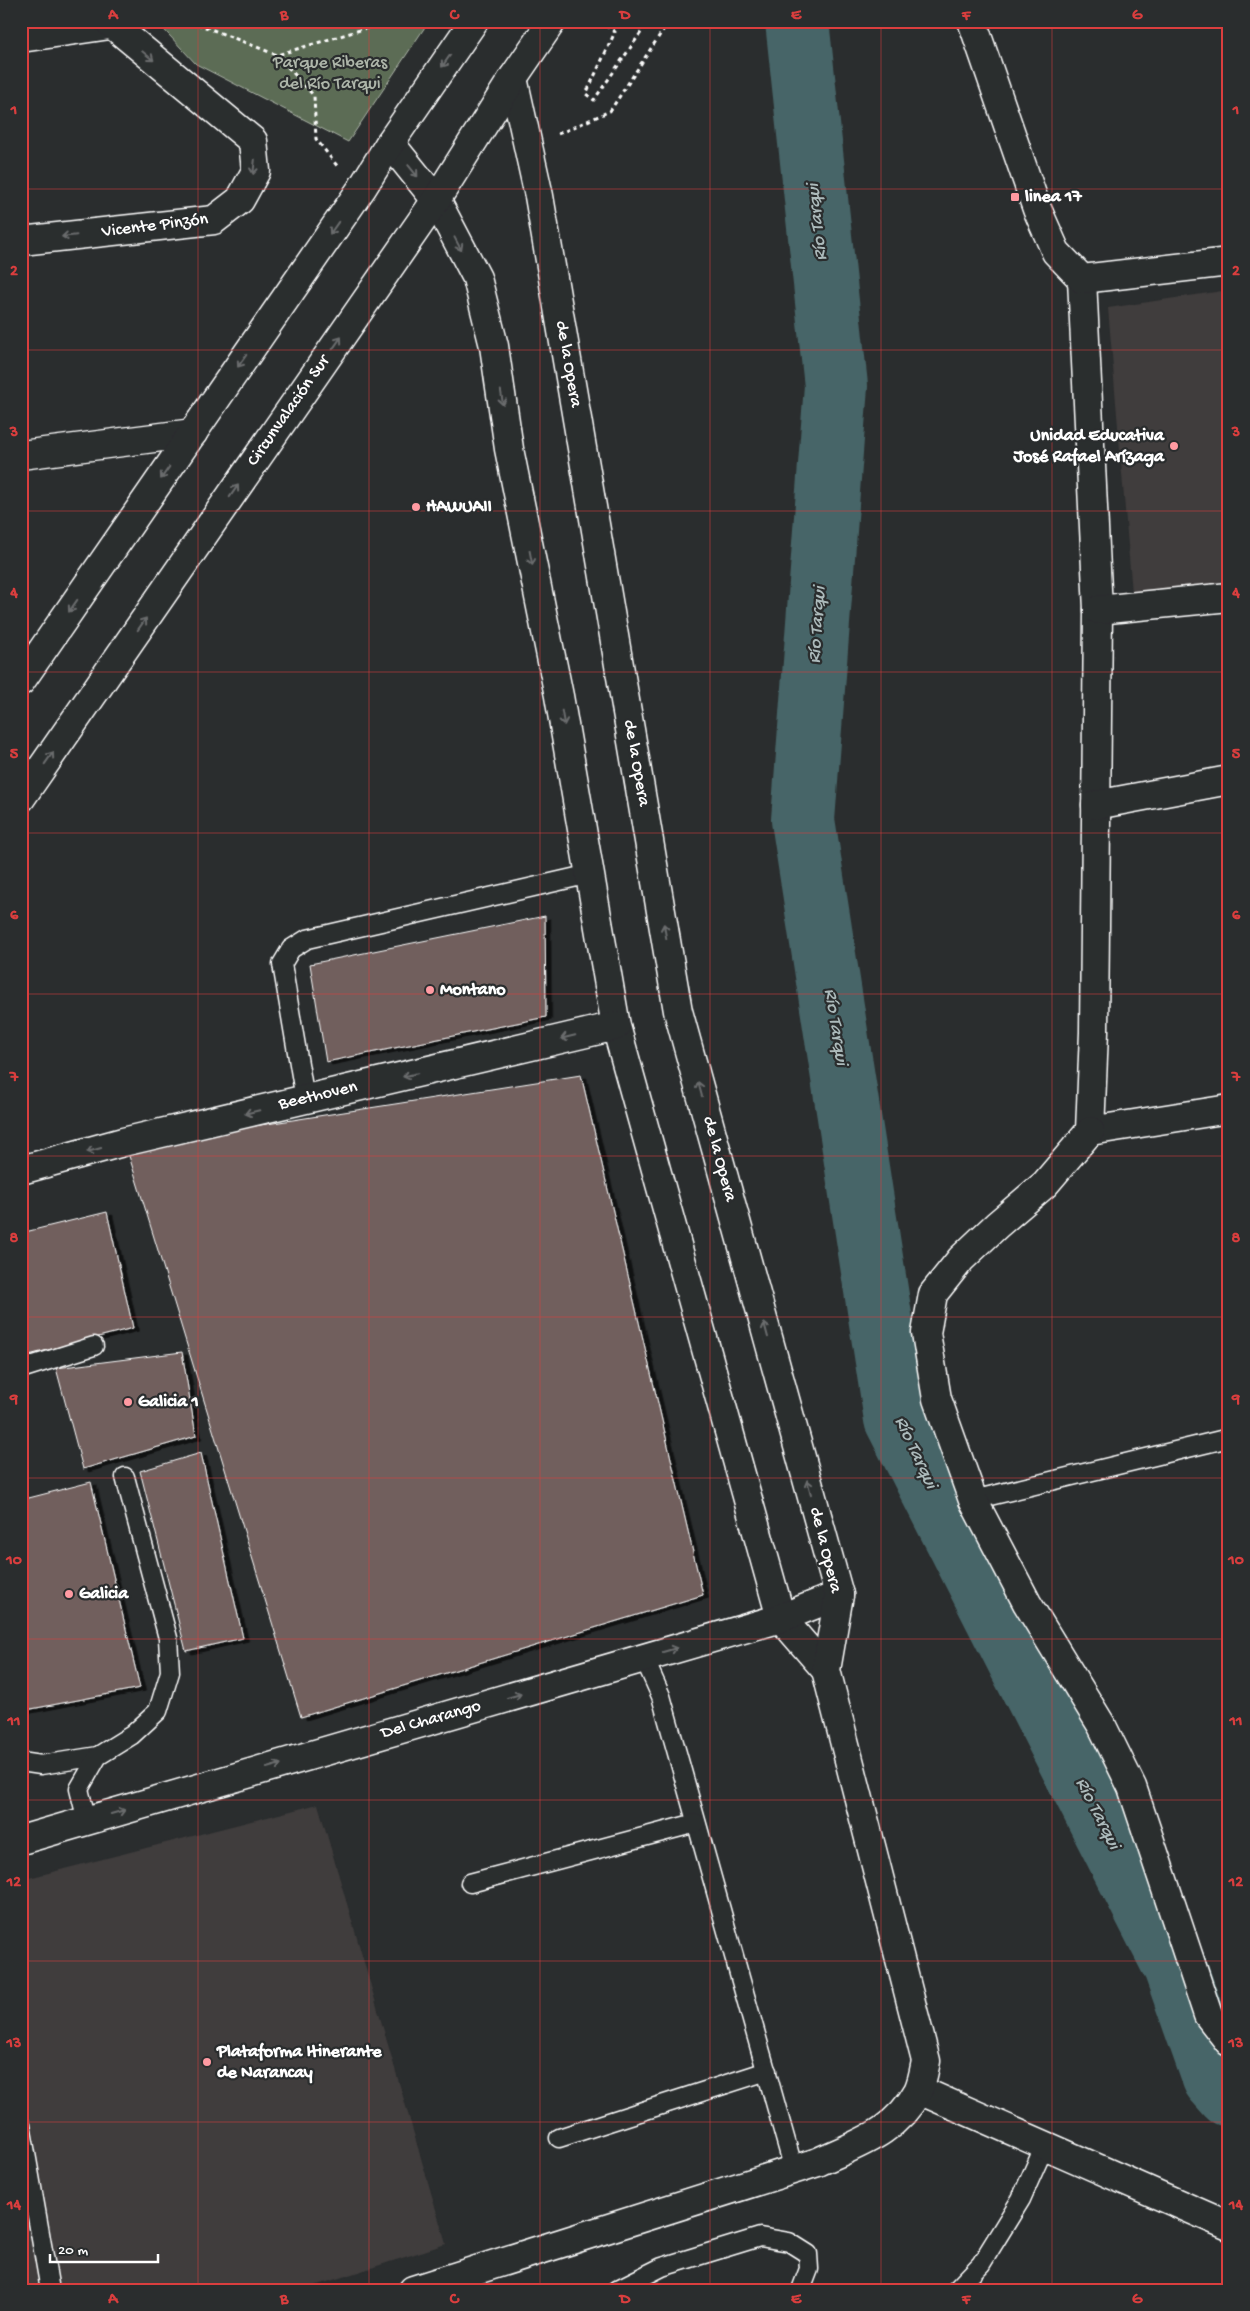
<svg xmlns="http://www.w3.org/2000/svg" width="1250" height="2311" viewBox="0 0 1250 2311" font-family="'Gochi Hand',sans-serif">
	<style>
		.built { fill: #3f3c3c }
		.green { fill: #5c6c55; stroke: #aeb6aa }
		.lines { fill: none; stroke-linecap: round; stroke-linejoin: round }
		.river { stroke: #466567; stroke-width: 64 }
		.building { fill: #715f5d; stroke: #fff; filter: url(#shadow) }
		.lane-casing { stroke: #fff; stroke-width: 21 }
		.street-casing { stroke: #fff; stroke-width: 31 }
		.secondary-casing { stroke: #fff; stroke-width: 31 }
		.highway-casing { stroke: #fff; stroke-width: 31 }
		.path { stroke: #fff; stroke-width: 3; stroke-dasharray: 4 4; stroke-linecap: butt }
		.lane { stroke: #2a2d2e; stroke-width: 18 }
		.street { stroke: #2a2d2e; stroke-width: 28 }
		.secondary { stroke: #2a2d2e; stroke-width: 28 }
		.highway { stroke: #2a2d2e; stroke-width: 28 }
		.oneway { stroke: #6a6c6d }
		.grid { fill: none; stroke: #da3e3e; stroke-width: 1; stroke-opacity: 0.55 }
		.poi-dot { fill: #ff9aa2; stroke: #2a2d2e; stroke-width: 2 }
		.labels { text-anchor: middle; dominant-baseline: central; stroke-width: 4.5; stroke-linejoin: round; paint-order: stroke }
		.park-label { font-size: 18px; fill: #aeb6aa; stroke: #2a2d2e }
		.poi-label { font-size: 18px; font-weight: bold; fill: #fff; stroke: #2a2d2e; text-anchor: start }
		.street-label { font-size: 18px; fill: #fff; stroke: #2a2d2e }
		.water-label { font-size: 19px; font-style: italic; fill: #acbabb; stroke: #2a2d2e }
		.neatline { fill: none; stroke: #da3e3e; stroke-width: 2 }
		.grid-label { font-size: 16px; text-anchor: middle; font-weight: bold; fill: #da3e3e }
	</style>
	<defs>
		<filter id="shadow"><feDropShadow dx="5.5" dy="3" stdDeviation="0" flood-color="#0009"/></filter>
	</defs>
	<rect width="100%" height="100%" fill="#2a2d2e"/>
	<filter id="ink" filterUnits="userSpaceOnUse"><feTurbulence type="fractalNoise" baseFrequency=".02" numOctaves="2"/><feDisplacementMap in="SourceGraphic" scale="10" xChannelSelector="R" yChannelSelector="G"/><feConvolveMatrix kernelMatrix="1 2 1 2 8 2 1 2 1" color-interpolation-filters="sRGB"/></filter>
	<g filter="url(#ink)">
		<g class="built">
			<path d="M1229,290v294l-97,9 -24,-285z"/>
			<path d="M318,1804l128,440 -144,46h-281v-410z"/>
		</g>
		<path class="green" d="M156,21h273l-81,121 -152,-78z"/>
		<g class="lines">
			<path class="river" d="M797,21l39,365 -33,434 93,599 279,548 39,111 15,17"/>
		</g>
		<g class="building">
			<path d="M545,916l1,101 -220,45 -16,-98z"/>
			<path d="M581,1075l122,520 -402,122 -175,-571z"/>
			<path d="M107,1212l26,116 -112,29v-124z"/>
			<path d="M182,1352l14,84 -113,33 -27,-101z"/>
			<path d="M201,1453l42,185 -57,13 -46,-180z"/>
			<path d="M91,1482l49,206 -119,23v-211z"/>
		</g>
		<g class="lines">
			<g class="lane-casing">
				<g id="lane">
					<path d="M305,1099l-23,-135 9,-15 16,-10 283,-65"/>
					<path d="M21,1369l73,-23"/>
					<path d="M973,1500l256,-62"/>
					<path d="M644,1658l17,38 133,474"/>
					<path d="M21,1762l20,3 57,-9"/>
					<path d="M87,1821l-8,-32 19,-33 34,-21 26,-24 12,-39 -2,-34 -43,-161"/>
					<path d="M470,1883l226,-60"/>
					<path d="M21,2125l29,165"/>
					<path d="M559,2138l208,-67"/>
					<path d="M616,2290l46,-23 98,-30 29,5 19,12 1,15 -8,21"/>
					<path d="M956,2290l25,-26 40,-65 24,-54"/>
				</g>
			</g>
			<g class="street-casing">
				<g id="street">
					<path d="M21,38l89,-13"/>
					<path d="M390,143l46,57 41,78 17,68 15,103 50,247 57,330 165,592 45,52"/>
					<path d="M21,241l193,-21 26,-20 16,-29 -3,-30 -145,-120"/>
					<path d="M1082,279l16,331 -4,422 -4,99 139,-22"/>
					<path d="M21,455l172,-22"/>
					<path d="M1098,610l131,-13"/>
					<path d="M1096,805l133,-25"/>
					<path d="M1090,1131l-45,53 -48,41 -36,34 -28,35 -7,39 11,66 36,101 54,103 75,123 30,61 76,228 21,27"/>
					<path d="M21,1170l102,-28 493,-116"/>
					<path d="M21,1840l760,-222 58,-23"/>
					<path d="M919,2090l310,136"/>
					<path d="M413,2290l405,-128c41,-19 77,-29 100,-71 4,-8 6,-20 8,-30l-100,-391 13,-75 -161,-584 -139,-815 -26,-118"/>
				</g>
			</g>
			<g class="secondary-casing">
				<path id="secondary" d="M972,21l65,188 19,43 26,27 147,-17"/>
			</g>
			<g class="highway-casing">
				<g id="highway">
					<path d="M21,681l341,-493 28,-45 84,-122"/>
					<path d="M21,798l415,-598 77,-122 39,-57"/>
				</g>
			</g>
			<g class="path">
				<path d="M190,21l87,34 113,-34"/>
				<path d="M599,21l16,11 -29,62 8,6 55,-79"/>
				<path d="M277,55l37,41 2,43 22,28"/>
				<path d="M558,134l52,-23 59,-90"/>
			</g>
			<use href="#lane" class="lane"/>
			<use href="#street" class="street"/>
			<use href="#secondary" class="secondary"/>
			<use href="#highway" class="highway"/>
		</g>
		<defs><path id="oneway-shaft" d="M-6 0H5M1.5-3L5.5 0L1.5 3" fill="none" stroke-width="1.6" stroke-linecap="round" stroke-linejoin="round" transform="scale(1.25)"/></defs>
		<g class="oneway">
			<use href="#oneway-shaft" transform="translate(148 56) rotate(39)"/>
			<use href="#oneway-shaft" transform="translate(446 61) rotate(125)"/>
			<use href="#oneway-shaft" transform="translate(254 167) rotate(96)"/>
			<use href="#oneway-shaft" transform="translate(413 171) rotate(51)"/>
			<use href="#oneway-shaft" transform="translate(334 228) rotate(125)"/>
			<use href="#oneway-shaft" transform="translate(69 236) rotate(174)"/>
			<use href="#oneway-shaft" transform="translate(458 244) rotate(62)"/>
			<use href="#oneway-shaft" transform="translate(337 343) rotate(-55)"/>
			<use href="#oneway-shaft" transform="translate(242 361) rotate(125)"/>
			<use href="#oneway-shaft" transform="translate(502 398) rotate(81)"/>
			<use href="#oneway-shaft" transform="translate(165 473) rotate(125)"/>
			<use href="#oneway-shaft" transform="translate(234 491) rotate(-55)"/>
			<use href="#oneway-shaft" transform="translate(531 558) rotate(79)"/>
			<use href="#oneway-shaft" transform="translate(73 606) rotate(125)"/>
			<use href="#oneway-shaft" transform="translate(142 624) rotate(-55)"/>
			<use href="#oneway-shaft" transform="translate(563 718) rotate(80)"/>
			<use href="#oneway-shaft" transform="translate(49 758) rotate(-55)"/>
			<use href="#oneway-shaft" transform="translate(665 931) rotate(-100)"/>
			<use href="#oneway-shaft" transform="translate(568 1037) rotate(167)"/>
			<use href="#oneway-shaft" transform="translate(410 1075) rotate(167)"/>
			<use href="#oneway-shaft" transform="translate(700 1089) rotate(-105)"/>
			<use href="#oneway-shaft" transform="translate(252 1112) rotate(167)"/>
			<use href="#oneway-shaft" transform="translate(94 1150) rotate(164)"/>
			<use href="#oneway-shaft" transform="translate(766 1330) rotate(-105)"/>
			<use href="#oneway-shaft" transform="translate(809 1487) rotate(-105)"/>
			<use href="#oneway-shaft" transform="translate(670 1650) rotate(-16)"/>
			<use href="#oneway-shaft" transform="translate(514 1696) rotate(-16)"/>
			<use href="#oneway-shaft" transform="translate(274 1766) rotate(-16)"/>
			<use href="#oneway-shaft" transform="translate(118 1812) rotate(-16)"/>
		</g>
	</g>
	<path class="grid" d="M198,21v2269M369,21v2269M540,21v2269M710,21v2269M881,21v2269M1052,21v2269M21,189h1208M21,350h1208M21,511h1208M21,672h1208M21,833h1208M21,994h1208M21,1156h1208M21,1317h1208M21,1478h1208M21,1639h1208M21,1800h1208M21,1961h1208M21,2122h1208"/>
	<g class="poi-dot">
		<rect x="1010" y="192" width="10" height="10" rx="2.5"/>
		<circle cx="1174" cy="446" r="5"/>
		<circle cx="416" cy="507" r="5"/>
		<circle cx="430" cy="990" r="5"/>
		<circle cx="128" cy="1402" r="5"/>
		<circle cx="69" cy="1594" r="5"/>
		<circle cx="207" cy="2062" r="5"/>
	</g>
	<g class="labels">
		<g class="park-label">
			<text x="330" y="63">Parque Riberas<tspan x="330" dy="21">del Río Tarqui</tspan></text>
		</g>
		<g class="poi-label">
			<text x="1025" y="197">linea 17</text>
			<text x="1164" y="436" text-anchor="end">Unidad Educativa<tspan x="1164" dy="21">José Rafael Arízaga</tspan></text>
			<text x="426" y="507">HAWUAII</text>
			<text x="440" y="990">Montano</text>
			<text x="138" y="1402">Galicia 1</text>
			<text x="79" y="1594">Galicia</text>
			<text x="217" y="2052">Plataforma Itinerante<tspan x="217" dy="21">de Narancay</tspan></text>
		</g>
		<g class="street-label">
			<text transform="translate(155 226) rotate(-7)">Vicente Pinzón</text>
			<text transform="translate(568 364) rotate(80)">de la Opera</text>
			<text transform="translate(289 411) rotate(-55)">Circunvalación Sur</text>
			<text transform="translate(636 763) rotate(80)">de la Opera</text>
			<text transform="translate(318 1096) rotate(-13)">Beethoven</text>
			<text transform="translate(719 1159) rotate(75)">de la Opera</text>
			<text transform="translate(825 1550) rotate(76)">de la Opera</text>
			<text transform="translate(431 1720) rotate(-16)">Del Charango</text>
		</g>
		<g class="water-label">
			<text transform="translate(818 222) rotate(-96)">Río Tarqui</text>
			<text transform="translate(818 625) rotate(-86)">Río Tarqui</text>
			<text transform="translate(835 1027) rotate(81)">Río Tarqui</text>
			<text transform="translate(915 1453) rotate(65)">Río Tarqui</text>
			<text transform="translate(1097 1814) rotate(63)">Río Tarqui</text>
		</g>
	</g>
	<rect width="1250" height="2311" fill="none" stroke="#2a2d2e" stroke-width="55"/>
	<path d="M50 2254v8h108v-8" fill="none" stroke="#ffffff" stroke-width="2.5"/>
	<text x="58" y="2254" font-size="15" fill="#ffffff" stroke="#2a2d2e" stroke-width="4" paint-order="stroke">20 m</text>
	<rect x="28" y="28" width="1194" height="2256" class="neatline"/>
	<g class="grid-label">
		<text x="113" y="19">A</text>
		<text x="284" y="19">B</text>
		<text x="454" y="19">C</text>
		<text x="625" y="19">D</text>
		<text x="796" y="19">E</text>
		<text x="966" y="19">F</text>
		<text x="1137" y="19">G</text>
		<text x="14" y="114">1</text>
		<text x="1236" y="114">1</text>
		<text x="14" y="275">2</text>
		<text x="1236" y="275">2</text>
		<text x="14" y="436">3</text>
		<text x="1236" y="436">3</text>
		<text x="14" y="597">4</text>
		<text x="1236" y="597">4</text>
		<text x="14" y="758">5</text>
		<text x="1236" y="758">5</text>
		<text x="14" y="919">6</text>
		<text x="1236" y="919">6</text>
		<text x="14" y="1081">7</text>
		<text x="1236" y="1081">7</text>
		<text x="14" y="1242">8</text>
		<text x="1236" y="1242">8</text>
		<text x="14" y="1403">9</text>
		<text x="1236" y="1403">9</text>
		<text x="14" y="1564">10</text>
		<text x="1236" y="1564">10</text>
		<text x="14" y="1725">11</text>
		<text x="1236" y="1725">11</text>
		<text x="14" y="1886">12</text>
		<text x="1236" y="1886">12</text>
		<text x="14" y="2047">13</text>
		<text x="1236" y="2047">13</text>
		<text x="14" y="2209">14</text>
		<text x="1236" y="2209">14</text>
		<text x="113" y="2303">A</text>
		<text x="284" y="2303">B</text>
		<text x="454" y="2303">C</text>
		<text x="625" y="2303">D</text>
		<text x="796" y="2303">E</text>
		<text x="966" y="2303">F</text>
		<text x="1137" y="2303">G</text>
	</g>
</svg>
